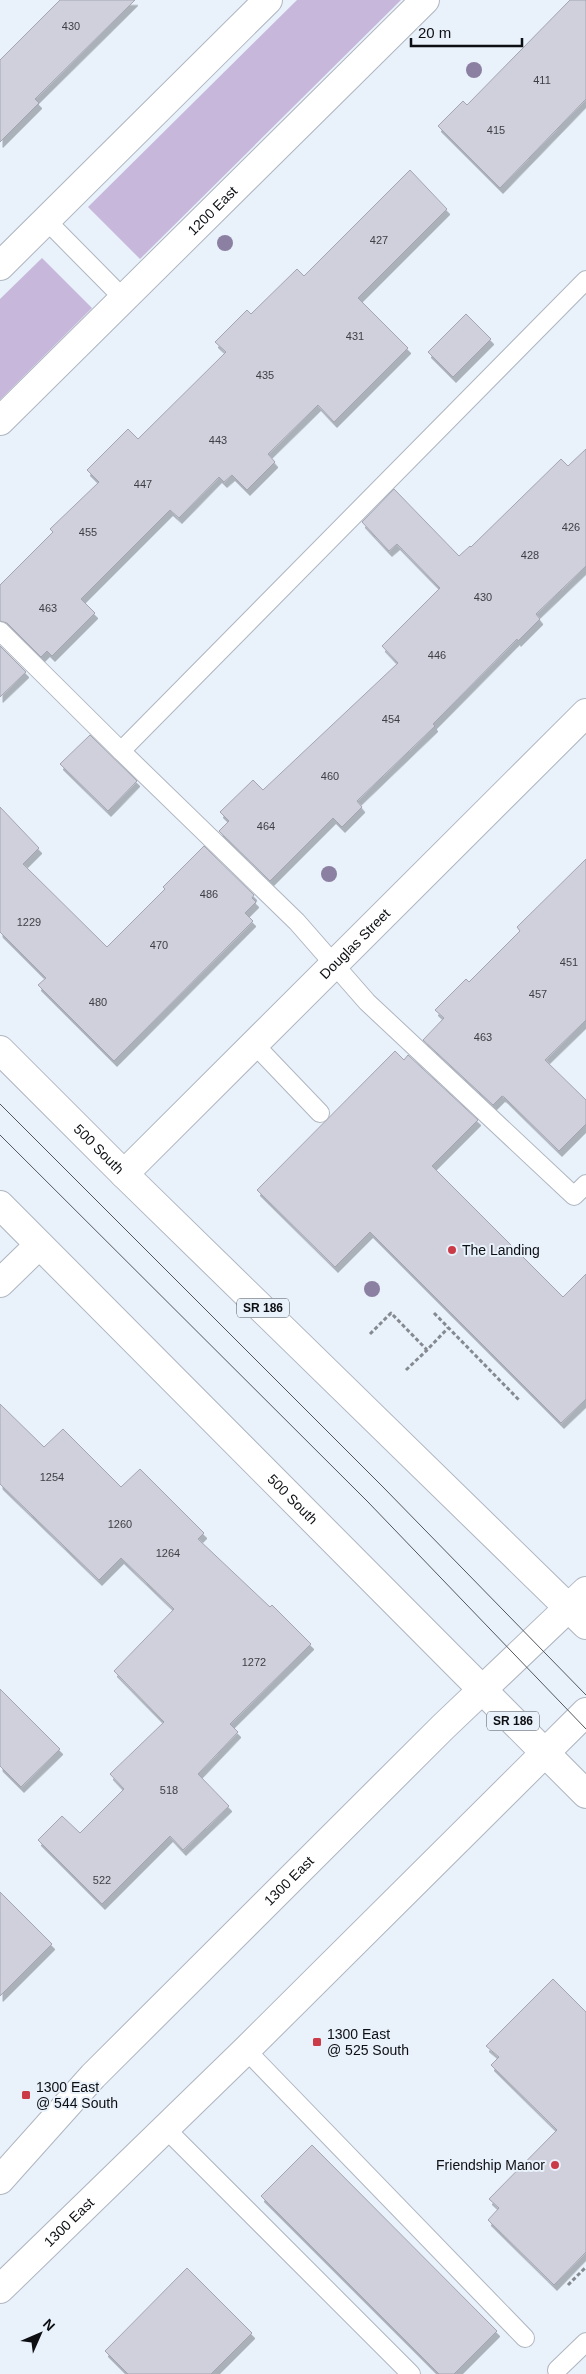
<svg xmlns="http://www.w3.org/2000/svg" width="586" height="2374" viewBox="0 0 586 2374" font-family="Arial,sans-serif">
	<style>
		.green { fill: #c7b7db }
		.building { fill: #cfd0dc; stroke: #a4a5b0; filter: url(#shadow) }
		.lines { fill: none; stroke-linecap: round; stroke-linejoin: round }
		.lane-casing { stroke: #afb6c0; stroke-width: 20 }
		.street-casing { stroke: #afb6c0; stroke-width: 30 }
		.secondary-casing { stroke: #afb6c0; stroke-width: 30 }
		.primary-casing { stroke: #afb6c0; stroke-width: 30 }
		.path { stroke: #858a91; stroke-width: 3; stroke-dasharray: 4 2.5; stroke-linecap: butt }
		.lane { stroke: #fff; stroke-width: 18 }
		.street { stroke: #fff; stroke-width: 28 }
		.secondary { stroke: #fff; stroke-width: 28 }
		.primary { stroke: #fff; stroke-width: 28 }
		.tram { stroke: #53575c; stroke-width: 1 }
		.tree { fill: #8b80a1 }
		.poi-dot { fill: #cb3b47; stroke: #e9f1fb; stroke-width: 2 }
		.labels { text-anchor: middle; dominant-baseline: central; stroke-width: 4; stroke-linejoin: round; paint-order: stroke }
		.number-label { font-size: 11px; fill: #3e3f44 }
		.shield { fill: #e9f1fb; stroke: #4f5358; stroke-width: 1 }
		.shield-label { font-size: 12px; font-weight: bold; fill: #0d0f12 }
		.street-label { font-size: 14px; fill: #0d0f12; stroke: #e9f1fb }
		.poi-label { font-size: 14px; fill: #0d0f12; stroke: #e9f1fb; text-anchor: start }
	</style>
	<defs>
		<filter id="shadow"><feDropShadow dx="3" dy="5.5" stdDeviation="0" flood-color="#0004"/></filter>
	</defs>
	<rect width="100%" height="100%" fill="#e9f1fb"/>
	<g class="green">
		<path d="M297,0h104l-261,259 -52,-52z"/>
		<path d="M42,258l50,50 -92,92v-101z"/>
	</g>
	<g class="building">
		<path d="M60,0h75l-100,99 4,4 -39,39v-82z"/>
		<path d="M570,0h16v99l-86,89 -62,-62 25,-25 4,4z"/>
		<path d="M410,170l37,39 -89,89 50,50 -74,74 -16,-17 -50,49 7,8 -28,28 -15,-15 -8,7 -5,-5 -40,41 -9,-8 -89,89 14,14 -43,43 -5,-5 -6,6 -34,-34 -7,-2v-36l53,-53 -3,-3 49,-47 -12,-12 41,-41 10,10 88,-87 -11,-10 32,-32 4,4 46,-45 7,7z"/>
		<path d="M466,314l25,25 -38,38 -25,-25z"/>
		<path d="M586,449v117l-50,48 4,5 -22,22 -1,-2 -84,85 2,2 -78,75 5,6 -20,20 -9,-9 -63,63 -51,-50 10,-10 -9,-9 33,-32 10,10 135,-127 -16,-17 58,-58 -43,-44 -8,7 -27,-29 32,-33 65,67 11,-10 1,1 90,-88 7,7z"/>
		<path d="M0,646l26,26 -26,25z"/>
		<path d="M90,735l47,46 -29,30 -48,-47z"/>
		<path d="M0,807l39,41 -16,16 84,83 58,-58 -2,-2 41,-41 50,49 -2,3 4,4 -11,11 8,8 -139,140 -76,-76 8,-7 -46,-46z"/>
		<path d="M586,859v161l-41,40 41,40v24l-27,27 -55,-54 -2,-1 -9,9 -70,-65 21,-22 -9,-8 31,-31 3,3 51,-51 -3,-4z"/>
		<path d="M395,1051l9,9 4,-5 70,65 -46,46 131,131 23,-23v125l-25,24 -191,-191 -35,35 -78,-77z"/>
		<path d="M0,1404l44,43 19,-18 58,58 19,-18 64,64 -6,6 72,68 2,-2 39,39 -81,80 8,8 -40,42 31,32 -46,44 -13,-14 -68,68 -64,-64 24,-24 18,17 44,-44 -14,-15 54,-52 -50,-51 60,-62 -53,-51 -22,22 -99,-96z"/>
		<path d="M0,1689l60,60 -39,38 -21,-21z"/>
		<path d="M0,1892l52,52 -52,52z"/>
		<path d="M553,1979l33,33v240l-32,33 -66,-65 11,-12 -10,-9 68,-69 -66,-65 8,-8 -13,-11z"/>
		<path d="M312,2145l185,186 -43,43h-15l-178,-178z"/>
		<path d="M187,2268l65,65 -41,41h-83l-23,-23z"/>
	</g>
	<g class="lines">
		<g class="lane-casing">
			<g id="lane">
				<path d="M46,220l78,79"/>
				<path d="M0,631l121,120 465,-471"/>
				<path d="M121,751l176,171 70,80 207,194 12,-12"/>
				<path d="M254,1044l66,69"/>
				<path d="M246,2050l279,288"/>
				<path d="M166,2129l245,245"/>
				<path d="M557,2370l29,-28"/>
			</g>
		</g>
		<g class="street-casing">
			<g id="street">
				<path d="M0,266l268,-266"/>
				<path id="s1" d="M0,421l425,-421"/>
				<path id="s2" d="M124,1174l462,-461"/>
				<path d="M0,1283l39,-38"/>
			</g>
		</g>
		<g class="secondary-casing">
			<g id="secondary">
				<path id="s3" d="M0,2180l93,-104 350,-349 143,-136"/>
				<path id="s4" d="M0,2289l246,-239 340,-338"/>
			</g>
		</g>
		<g class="primary-casing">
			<g id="primary">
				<path id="s5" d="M0,1050l124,124 462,451"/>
				<path id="s6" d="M0,1205l586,589"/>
			</g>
		</g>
		<g class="path">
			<path d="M434,1313l86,88"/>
			<path d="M370,1334l21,-21 36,37 21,-22"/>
			<path d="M406,1370l21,-20"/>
			<path d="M568,2285l18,-18"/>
		</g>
		<use href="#lane" class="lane"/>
		<use href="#street" class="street"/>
		<use href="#secondary" class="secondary"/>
		<use href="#primary" class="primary"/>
		<g class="tram">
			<path d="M0,1104l383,383 203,208"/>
			<path d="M0,1135l368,367 218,227"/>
		</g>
	</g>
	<g class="tree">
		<circle cx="474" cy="70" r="8"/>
		<circle cx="225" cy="243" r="8"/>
		<circle cx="329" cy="874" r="8"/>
		<circle cx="372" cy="1289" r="8"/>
	</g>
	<g class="poi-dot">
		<circle cx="452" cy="1250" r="5"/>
		<rect x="312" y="2037" width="10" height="10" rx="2.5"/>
		<rect x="21" y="2090" width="10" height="10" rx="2.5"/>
		<circle cx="555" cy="2165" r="5"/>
	</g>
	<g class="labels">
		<g class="number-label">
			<text x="71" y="26">430</text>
			<text x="542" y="80">411</text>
			<text x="496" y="130">415</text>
			<text x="379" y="240">427</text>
			<text x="355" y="336">431</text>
			<text x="265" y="375">435</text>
			<text x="218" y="440">443</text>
			<text x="143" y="484">447</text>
			<text x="571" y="527">426</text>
			<text x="88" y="532">455</text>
			<text x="530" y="555">428</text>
			<text x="483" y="597">430</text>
			<text x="48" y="608">463</text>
			<text x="437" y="655">446</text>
			<text x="391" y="719">454</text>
			<text x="330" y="776">460</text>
			<text x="266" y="826">464</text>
			<text x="209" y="894">486</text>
			<text x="29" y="922">1229</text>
			<text x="159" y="945">470</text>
			<text x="569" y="962">451</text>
			<text x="538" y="994">457</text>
			<text x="98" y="1002">480</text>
			<text x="483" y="1037">463</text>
			<text x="52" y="1477">1254</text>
			<text x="120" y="1524">1260</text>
			<text x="168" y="1553">1264</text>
			<text x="254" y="1662">1272</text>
			<text x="169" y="1790">518</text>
			<text x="102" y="1880">522</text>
		</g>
		<g class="shield">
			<rect x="237" y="1298.5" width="52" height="19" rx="4"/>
			<rect x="487" y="1711.5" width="52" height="19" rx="4"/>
		</g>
		<g class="shield-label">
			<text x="263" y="1308">SR 186</text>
			<text x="513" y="1721">SR 186</text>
		</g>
		<g class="street-label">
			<text stroke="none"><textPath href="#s1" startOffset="299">1200 East</textPath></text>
			<text stroke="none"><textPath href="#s2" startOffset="326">Douglas Street</textPath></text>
			<text stroke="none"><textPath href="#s5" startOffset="140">500 South</textPath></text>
			<text stroke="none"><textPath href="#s6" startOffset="415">500 South</textPath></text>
			<text stroke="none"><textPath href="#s3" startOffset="416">1300 East</textPath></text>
			<text stroke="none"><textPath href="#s4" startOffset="96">1300 East</textPath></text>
		</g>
		<g class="poi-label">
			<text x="462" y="1250">The Landing</text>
			<text x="327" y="2034">1300 East<tspan x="327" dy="16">@ 525 South</tspan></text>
			<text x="36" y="2087">1300 East<tspan x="36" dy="16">@ 544 South</tspan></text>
			<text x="545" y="2165" text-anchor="end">Friendship Manor</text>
		</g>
	</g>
	<g transform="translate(40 2334) rotate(45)" stroke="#e9f1fb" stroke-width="4" paint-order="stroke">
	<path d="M0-4L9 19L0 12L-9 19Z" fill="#0d0f12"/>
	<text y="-8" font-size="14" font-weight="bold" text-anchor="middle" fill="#0d0f12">N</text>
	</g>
	<path d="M411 38v8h111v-8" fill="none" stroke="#0d0f12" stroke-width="2.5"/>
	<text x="418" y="38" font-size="15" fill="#0d0f12" stroke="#e9f1fb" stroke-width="4" paint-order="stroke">20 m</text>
</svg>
